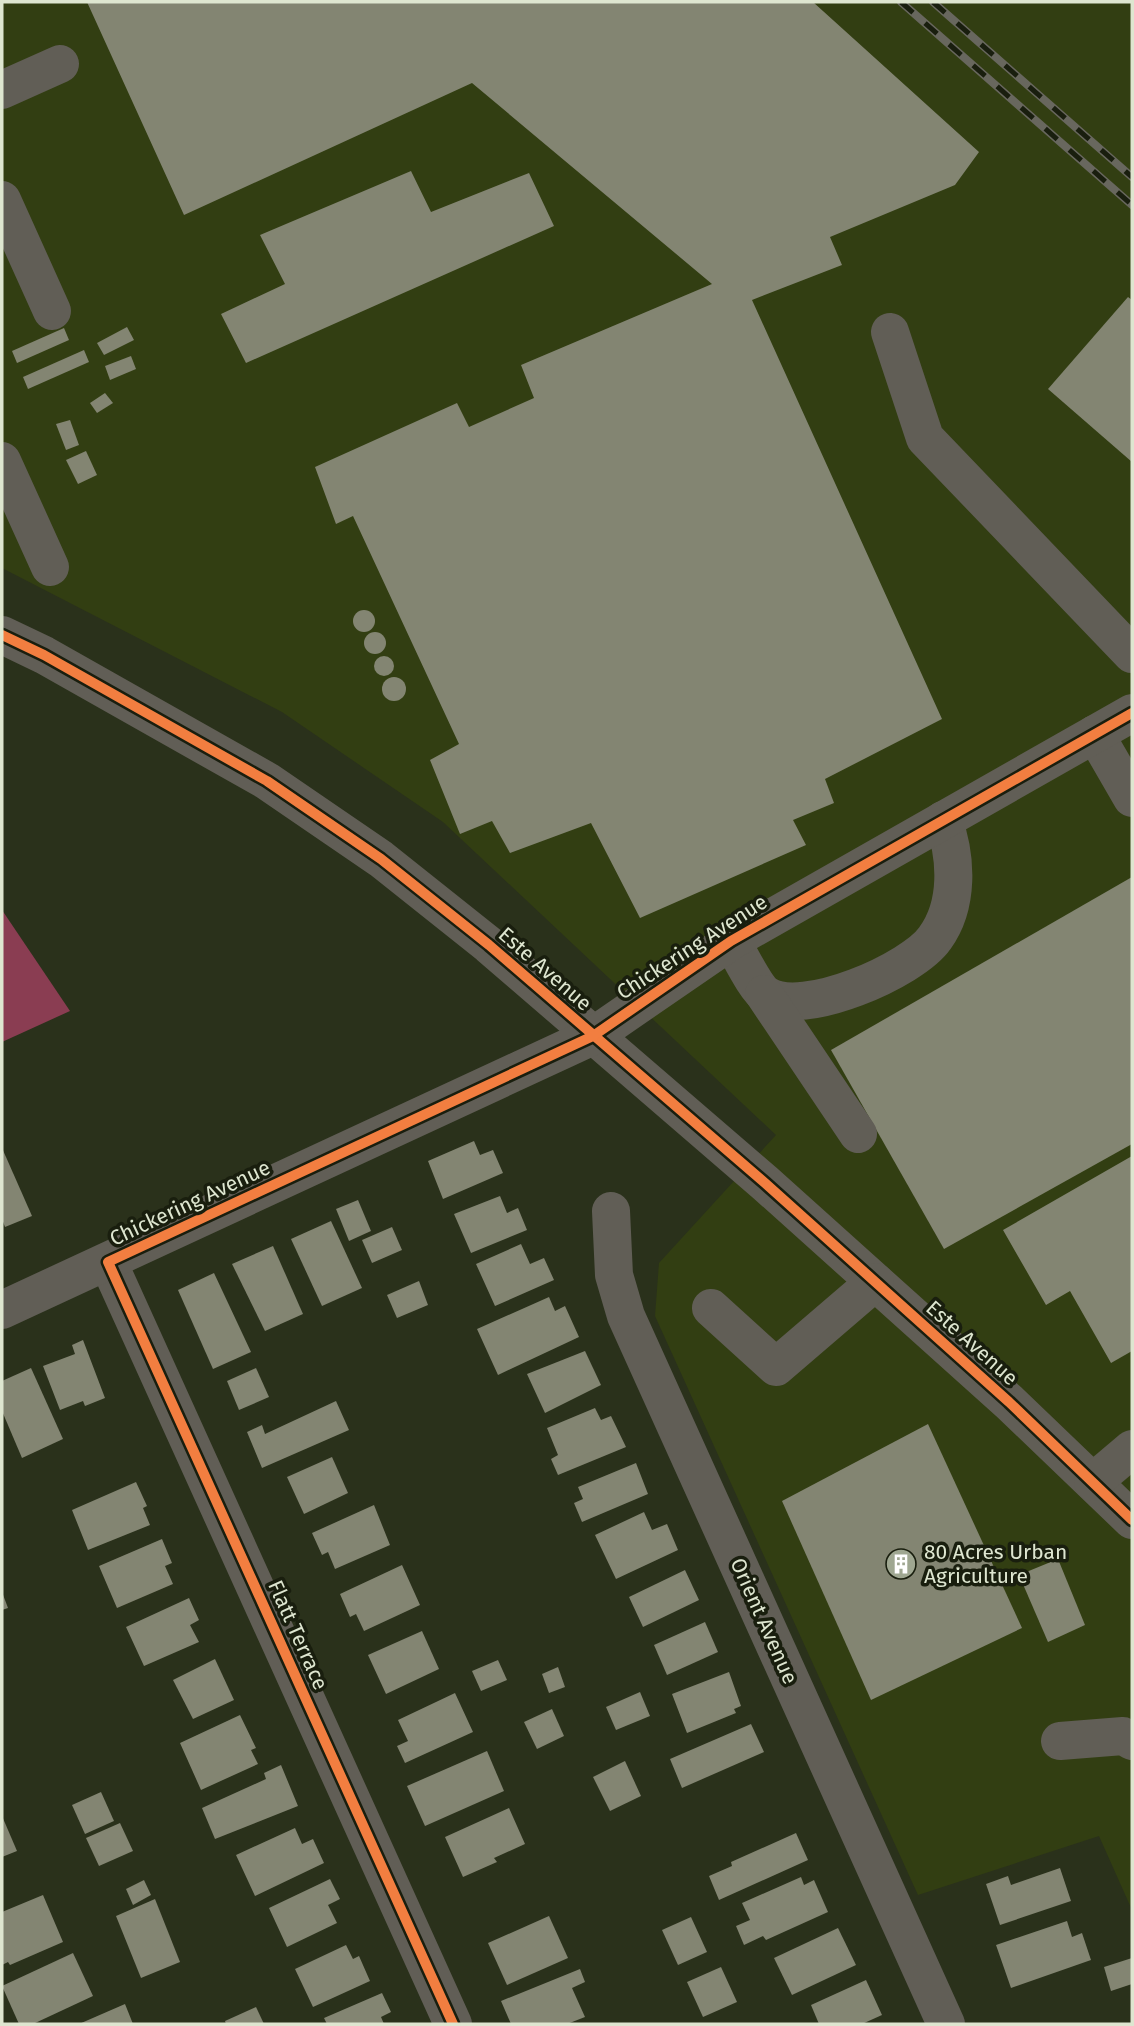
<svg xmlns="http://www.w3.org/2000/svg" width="1134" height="2026" viewBox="0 0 1134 2026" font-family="'Fira Sans',sans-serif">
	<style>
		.built { fill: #323e12 }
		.forest { fill: #8a3d52 }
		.building { fill: #838572 }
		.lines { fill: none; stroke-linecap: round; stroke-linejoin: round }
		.minor { stroke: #615e56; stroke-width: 38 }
		.rail-casing { stroke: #68675e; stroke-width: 8 }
		.rail { stroke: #191e0e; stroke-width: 5; stroke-dasharray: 16; stroke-linecap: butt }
		.cycleway-casing { stroke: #191e0e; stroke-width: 15 }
		.cycleway { stroke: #f27e40; stroke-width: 10 }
		.labels { text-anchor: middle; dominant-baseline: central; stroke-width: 7; stroke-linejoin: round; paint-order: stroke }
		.street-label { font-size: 21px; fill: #dee6d0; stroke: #191e0e }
		.poi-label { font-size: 21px; fill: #dee6d0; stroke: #191e0e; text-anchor: start }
	</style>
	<rect width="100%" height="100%" fill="#2a311b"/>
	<path class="built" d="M2,2h1130v1908l-33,-74 -181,59 -263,-579 4,-53 117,-128 -333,-313 -161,-110 -280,-144z"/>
	<path class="forest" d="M2,910l68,101 -68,31z"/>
	<g class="building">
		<path d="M87,2h726l166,150 -24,33 -125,52 12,28 -90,35 190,419 -117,60 9,24 -41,17 13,25 -166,73 -49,-95 -81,30 -18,-32 -32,13 -30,-74 29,-16 -106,-228 -17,8 -21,-57 142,-64 12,24 65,-29 -13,-33 191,-81 -240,-201 -288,132z"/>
		<path d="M411,171l20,41 98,-39 25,53 -308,137 -25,-49 64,-30 -25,-49z"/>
		<path d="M1128,297l4,3v162l-84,-73z"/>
		<path d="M127,327l7,13 -30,15 -7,-12z"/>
		<path d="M64,328l5,12 -52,23 -5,-12z"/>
		<path d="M84,350l5,12 -61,27 -5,-12z"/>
		<path d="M131,356l5,13 -26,11 -5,-14z"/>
		<path d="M105,393l8,10 -16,10 -7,-10z"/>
		<path d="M70,420l9,25 -13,5 -10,-26z"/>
		<path d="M86,451l11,24 -19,9 -12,-24z"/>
		<circle cx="364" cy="621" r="11"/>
		<circle cx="375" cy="643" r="11"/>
		<circle cx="384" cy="666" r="10"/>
		<circle cx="394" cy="689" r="12"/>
		<path d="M1132,877v267l-188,105 -113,-199z"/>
		<path d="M474,1141l6,14 13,-5 10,23 -60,26 -15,-38z"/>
		<path d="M2,1148l30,68 -27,11 -3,-8z"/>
		<path d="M1132,1156v195l-21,12 -41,-72 -24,14 -43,-75z"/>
		<path d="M500,1196l7,17 11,-5 9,22 -56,23 -17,-39z"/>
		<path d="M358,1200l13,31 -22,10 -13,-32z"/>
		<path d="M331,1221l31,67 -40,18 -31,-67z"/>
		<path d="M392,1227l10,23 -30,13 -10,-23z"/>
		<path d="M521,1244l9,20 14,-6 10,22 -59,26 -19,-42z"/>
		<path d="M273,1246l30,68 -38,17 -33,-67z"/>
		<path d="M214,1273l37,79 -38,17 -35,-79z"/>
		<path d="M419,1281l9,24 -31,13 -10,-23z"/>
		<path d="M549,1297l6,14 10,-5 14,31 -81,38 -21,-46z"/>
		<path d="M83,1340l22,58 -20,8 -2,-5 -23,9 -17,-44 32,-12 -3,-9z"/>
		<path d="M585,1351l16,34 -56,28 -18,-39z"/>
		<path d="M31,1368l32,71 -41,19 -20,-47v-30z"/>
		<path d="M256,1368l13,29 -30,13 -12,-29z"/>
		<path d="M336,1401l13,29 -87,38 -15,-36 15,-7 3,9z"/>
		<path d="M595,1408l6,12 10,-4 15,31 -68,28 -7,-16 7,-4 -11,-27z"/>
		<path d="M928,1424l94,204 -151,72 -89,-199z"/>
		<path d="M332,1457l16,36 -44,21 -17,-37z"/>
		<path d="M636,1463l12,31 -66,28 -8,-19 9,-4 -5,-12z"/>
		<path d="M136,1482l11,24 -4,2 7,17 -62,25 -16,-40z"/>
		<path d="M374,1505l16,40 -55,24 -7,-17 -6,3 -10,-22z"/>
		<path d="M644,1512l8,18 15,-6 11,26 -62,29 -21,-44z"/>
		<path d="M162,1539l10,24 -7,3 8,18 -56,24 -18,-42z"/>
		<path d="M1058,1559l27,66 -37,17 -29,-67z"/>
		<path d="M402,1565l18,40 -56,26 -8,-17 -6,3 -10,-23z"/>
		<path d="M685,1570l14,30 -56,27 -14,-30z"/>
		<path d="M2,1592l6,16 -6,2z"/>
		<path d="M189,1598l10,22 -9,5 9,17 -55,24 -18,-39z"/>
		<path d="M705,1622l13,30 -51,23 -13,-30z"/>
		<path d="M422,1631l17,38 -53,25 -18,-39z"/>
		<path d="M215,1659l19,41 -41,19 -20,-39z"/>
		<path d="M498,1660l9,20 -26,11 -9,-20z"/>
		<path d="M558,1667l7,20 -16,6 -7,-19z"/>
		<path d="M729,1672l12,34 -7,3 2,4 -49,20 -15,-39z"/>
		<path d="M640,1692l10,24 -34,14 -10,-23z"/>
		<path d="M455,1693l18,39 -68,31 -8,-17 11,-5 -10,-21z"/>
		<path d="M552,1709l12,27 -27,13 -13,-27z"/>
		<path d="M240,1715l16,33 -5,2 7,14 -57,26 -21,-47z"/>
		<path d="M751,1724l13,28 -82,36 -12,-29z"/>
		<path d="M487,1751l17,40 -79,35 -18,-40z"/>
		<path d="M625,1761l16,35 -31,15 -17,-34z"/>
		<path d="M281,1765l17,41 -83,33 -13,-31 64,-29 -2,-6z"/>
		<path d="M101,1792l13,29 -29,13 -13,-29z"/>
		<path d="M509,1808l16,36 -31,14 3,4 -34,15 -18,-40z"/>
		<path d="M2,1816l15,35 -15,6z"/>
		<path d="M120,1823l13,28 -34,15 -13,-28z"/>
		<path d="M295,1828l7,16 11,-5 11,24 -69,33 -19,-41z"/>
		<path d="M796,1833l12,27 -89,40 -10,-24 23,-10 -1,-4z"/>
		<path d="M1060,1868l11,33 -71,24 -14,-41 22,-8 3,9z"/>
		<path d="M801,1877l3,8 10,-5 14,32 -62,28 -3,-4 -19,9 -8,-19 14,-6 -8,-17z"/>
		<path d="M330,1879l10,20 -12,6 9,18 -50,24 -18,-39z"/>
		<path d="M144,1880l7,15 -18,10 -7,-16z"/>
		<path d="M43,1895l20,47 -53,23 -2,-3 -6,3v-53z"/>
		<path d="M155,1899l25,63 -39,16 -25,-62z"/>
		<path d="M549,1916l19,42 -61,27 -19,-42z"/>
		<path d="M691,1917l16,35 -29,13 -16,-35z"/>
		<path d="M1067,1921l5,16 10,-4 9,27 -80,28 -15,-43z"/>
		<path d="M838,1928l18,37 -64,30 -18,-37z"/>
		<path d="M346,1945l7,14 6,-3 11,25 -57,26 -18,-38z"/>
		<path d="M73,1953l20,43 -60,28h-14l-17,-38z"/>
		<path d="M1132,1958v26l-21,7 -7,-24z"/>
		<path d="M721,1967l16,35 -34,15 -16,-35z"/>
		<path d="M580,1969l5,13 -13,6 13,29 -18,7h-56l-10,-23z"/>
		<path d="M866,1980l16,35 -20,9h-43l-8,-19z"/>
		<path d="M382,1993l9,19 -10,5 3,7h-57l-3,-6z"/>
		<path d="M125,2004l8,20h-54z"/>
		<path d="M256,2007l8,17h-38l-1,-3z"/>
	</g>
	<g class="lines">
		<g class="minor">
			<path d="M2,90l58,-26"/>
			<path d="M2,200l50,111"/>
			<path d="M890,332l35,106 207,216"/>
			<path d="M2,461l48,106"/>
			<path d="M2,635l42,20 223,126 114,78 108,86 276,238 244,219 123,118"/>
			<path d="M1095,734l37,64"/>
			<path d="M731,941c8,12 24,47 35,54 36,24 147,-25 169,-57 24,-33 22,-81 8,-118"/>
			<path d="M764,994l94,140"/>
			<path d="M611,1211l3,64 12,41 320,708"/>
			<path d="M108,1262l345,762"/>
			<path d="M711,1308l65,59 99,-85"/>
			<path d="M2,1310l591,-274 138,-95 401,-228"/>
			<path d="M1093,1482l39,-33"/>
			<path d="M1060,1741l63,-5 9,5"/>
		</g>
		<g class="rail-casing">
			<g id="rail">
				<path d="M901,2l231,203"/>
				<path d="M933,2l199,175"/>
			</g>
		</g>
		<use href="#rail" class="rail"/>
		<g class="cycleway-casing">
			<g id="cycleway">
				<path d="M2,635l42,20 223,126 114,78 108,86 276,238 244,219 123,118"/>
				<path d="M453,2024l-345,-762 485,-226 138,-95 401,-228"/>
			</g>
		</g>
		<use href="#cycleway" class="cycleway"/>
	</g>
	<defs>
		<g id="building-disc" transform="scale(1.575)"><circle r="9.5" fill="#9fa791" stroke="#191e0e"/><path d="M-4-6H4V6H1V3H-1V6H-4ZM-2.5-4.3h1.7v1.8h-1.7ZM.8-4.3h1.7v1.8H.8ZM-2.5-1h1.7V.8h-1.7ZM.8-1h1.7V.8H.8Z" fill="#fff"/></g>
	</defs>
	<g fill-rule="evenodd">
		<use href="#building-disc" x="901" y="1564"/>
	</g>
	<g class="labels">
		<g class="street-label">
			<text transform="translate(692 947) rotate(-33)">Chickering Avenue</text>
			<text transform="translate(545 969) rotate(41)">Este Avenue</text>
			<text transform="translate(190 1203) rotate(-25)">Chickering Avenue</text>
			<text transform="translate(972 1343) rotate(42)">Este Avenue</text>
			<text transform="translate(764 1621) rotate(66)">Orient Avenue</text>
			<text transform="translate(298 1635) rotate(66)">Flatt Terrace</text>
		</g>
		<g class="poi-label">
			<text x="924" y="1552">80 Acres Urban<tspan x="924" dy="24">Agriculture</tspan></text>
		</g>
	</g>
	<rect width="1134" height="2026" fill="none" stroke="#dee6d0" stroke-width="7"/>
</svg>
